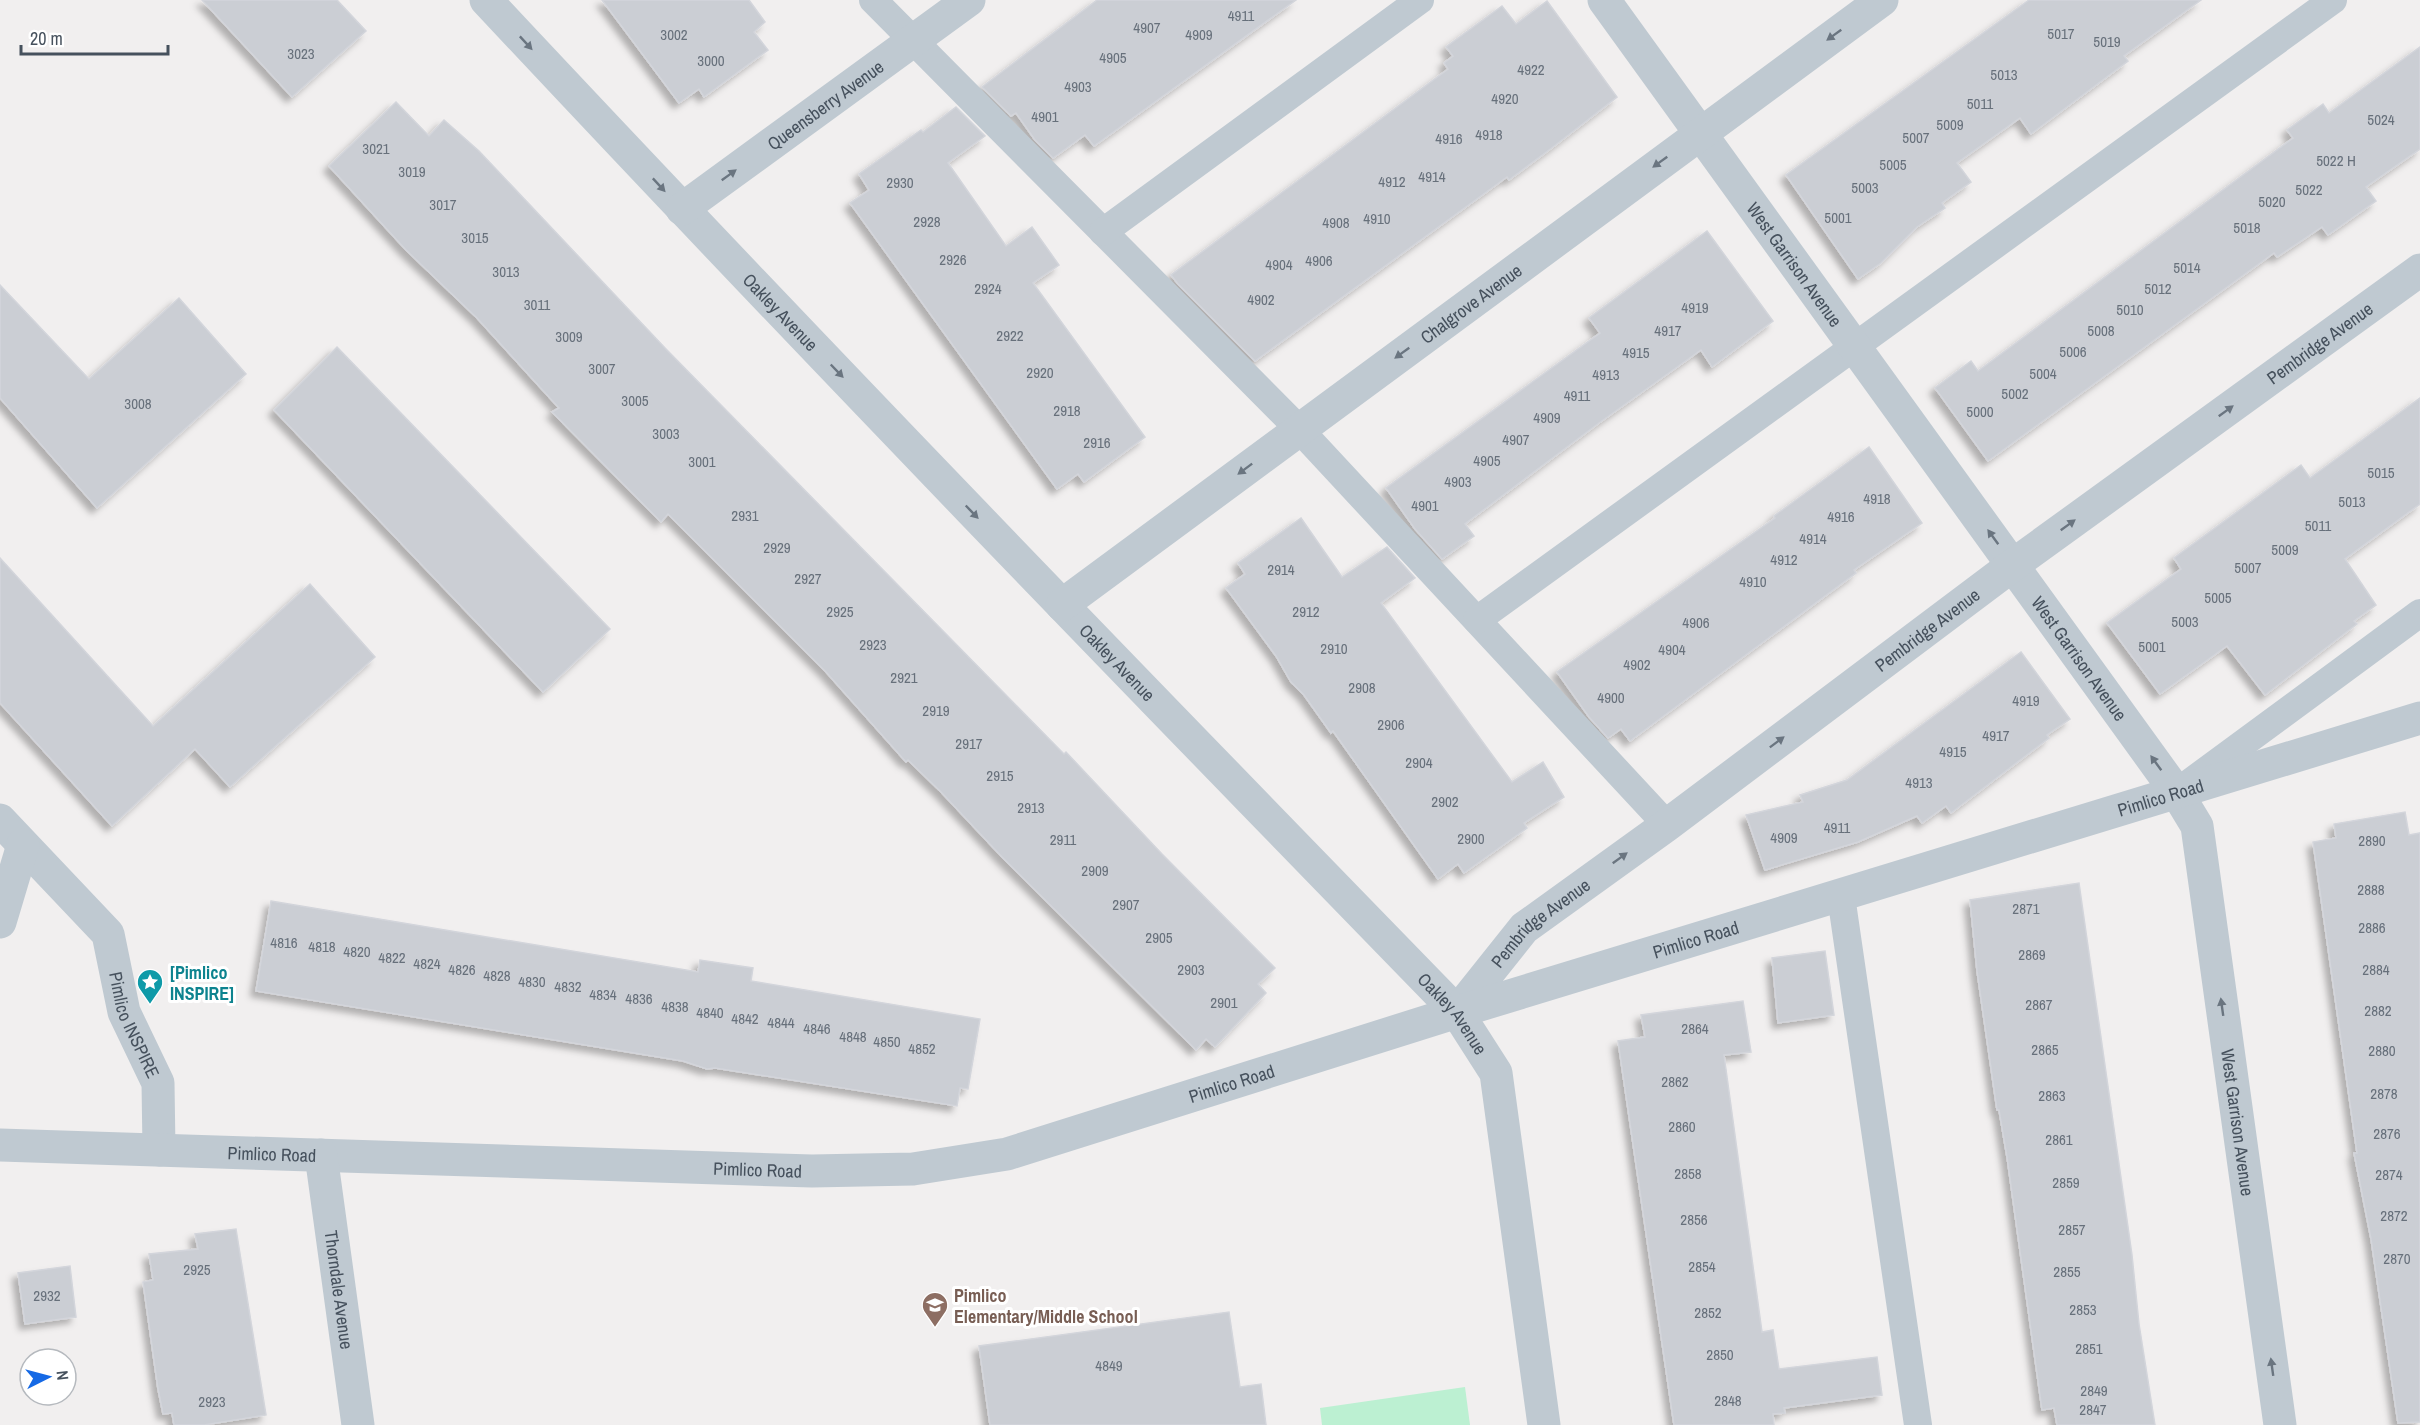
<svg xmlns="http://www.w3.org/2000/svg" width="2420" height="1425" viewBox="0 0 2420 1425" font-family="'Archivo Narrow',sans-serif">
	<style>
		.green { fill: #bcf0d2 }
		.building { fill: #cbced4; stroke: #d3d5db; stroke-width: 1.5; filter: url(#shadow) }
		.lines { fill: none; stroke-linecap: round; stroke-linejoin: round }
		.lane { stroke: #bfc9d1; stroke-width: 28 }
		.street { stroke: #bfc9d1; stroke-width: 33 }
		.oneway { fill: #6a7580 }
		.labels { text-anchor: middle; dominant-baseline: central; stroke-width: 6; stroke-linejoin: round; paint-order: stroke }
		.number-label { font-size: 15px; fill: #67707b }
		.street-label { font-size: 18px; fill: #46515d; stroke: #fff }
		.culture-label { font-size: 18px; font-weight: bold; fill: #0d838f; stroke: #fff; text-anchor: start }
		.education-label { font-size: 18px; font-weight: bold; fill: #785e54; stroke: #fff; text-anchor: start }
	</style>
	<defs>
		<filter id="shadow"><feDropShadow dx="-5.5" dy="5.5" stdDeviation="3" flood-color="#0004"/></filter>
	</defs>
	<rect width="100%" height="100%" fill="#f1efef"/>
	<path class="green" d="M1465,1387l5,38h-148l-2,-17z"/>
	<g class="building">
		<path d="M202,0h135l29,31 -74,66z"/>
		<path d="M602,0h147l16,22 -11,10 14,18 -64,47 -5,-8 -20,14z"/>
		<path d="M1097,0h199l-202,146 -9,-11 -32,23 -18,-18 -19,-27 -5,3 -29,-29z"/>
		<path d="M2029,0h172l-77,56 4,5 -97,73 -11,-16 -63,45 14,19 -29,21 3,5 -28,19 -36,36 -23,16 -72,-104z"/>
		<path d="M1547,1l70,96 -64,50 -44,33 -2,-3 -252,184 -77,-77 -7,-9 277,-206 -4,-6 9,-7 -7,-9 56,-41 14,18z"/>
		<path d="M2420,47v102l-54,38 10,14 -48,34 -6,-8 -45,30 -3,-4 -286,208 -53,-73 36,-27 7,10 315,-233 -6,-8 36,-26 6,9z"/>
		<path d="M396,102l33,34 15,-16 35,31 187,198 398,405 2,-2 96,102 113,114 -17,16 8,9 -51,54 -9,-8 -10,11 -194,-193 -61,-65 -33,-32 -2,2 -80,-90 -158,-158 -7,8 -109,-110 7,-4 -82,-90 -71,-68 -77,-84z"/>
		<path d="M956,107l29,29 -37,27 58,83 26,-19 27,38 -26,18 112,154 -61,45 -6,-8 -21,15 -207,-286 19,-13 -10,-16 62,-44 2,2z"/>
		<path d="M1707,231l66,90 -61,46 -11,-17 -102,73 -134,101 9,12 -32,23 -27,-30 -29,-41 214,-155 -11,-15z"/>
		<path d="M0,285l89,94 90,-81 67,76 -149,134 -97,-110z"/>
		<path d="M337,347l273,282 -67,63 -269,-282z"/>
		<path d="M2420,398v106l-75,55 31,46 -22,16 3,3 -92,71 -38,-49 -67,48 -53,-71 74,-54 -7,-11 127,-93 9,13z"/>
		<path d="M1869,447l53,76 -68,47 2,3 -226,168 -9,-12 -13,9 -19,-21 -32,-45 218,-154 -1,-2 22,-16z"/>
		<path d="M1301,518l41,59 45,-30 28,31 -34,25 131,179 31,-20 21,35 -40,26 3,5 -63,45 -6,-9 -20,15 -105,-148 -2,2 -27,-38 -13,-13 -15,-26 -50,-68 19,-14 -7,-11z"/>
		<path d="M0,558l153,168 157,-142 65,73 -145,130 -35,-38 -83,77 -112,-123z"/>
		<path d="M2021,652l49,67 -23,16 2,3 -98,75 -5,-7 -24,17 -5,-7 -59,26 -93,28 -19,-55 57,-13 -3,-7 47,-15z"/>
		<path d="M2405,812l4,23 11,-2v589l-22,1 -27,-184 -17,-86h3l-44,-311 23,-4 -2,-14z"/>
		<path d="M2079,883l53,372 7,69 16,101h-98l-3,-17 -12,2 -35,-253 -8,-47h-2l-20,-139 -7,-71z"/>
		<path d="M271,901l427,71 2,-12 53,8 -2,13 229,38 -12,70 -8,-1 -3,18 -242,-38 -8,1 -24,-8 -427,-70z"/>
		<path d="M1825,951l9,64 -56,8 -6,-65z"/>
		<path d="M1743,1001l8,51 -27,3 38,277 11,-2 6,39 98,-12 5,38 -98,13 1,5 -12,1 1,11h-100l-56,-384 27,-4 -4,-22z"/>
		<path d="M236,1229l30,186 -62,10h-30l-2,-12 -9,1 -5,-25 -15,-107 10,-2 -4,-26 49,-5 -3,-15z"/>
		<path d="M70,1266l6,51 -51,7 -7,-51z"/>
		<path d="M1229,1312l11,75 21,-3 5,41h-276l-11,-79z"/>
	</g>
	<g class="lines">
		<g class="lane">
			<path d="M873,0l426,429 368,396"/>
			<path d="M1103,232l317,-232"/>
			<path d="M1477,620l856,-620"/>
			<path d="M2188,784l232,-171"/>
			<path d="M1841,896l77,529"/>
		</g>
		<g class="street">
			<path id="s1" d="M486,0c319,341 645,677 971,1012l39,61 48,352"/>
			<path id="s2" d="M1604,0l573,793 20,33 83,599"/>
			<path id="s3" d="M682,209l287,-209"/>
			<path id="s4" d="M1062,605l820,-605"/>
			<path id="s5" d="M0,820l108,114 16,78 34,71 1,67"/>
			<path d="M0,922l23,-77"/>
			<path id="s6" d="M1457,1012l67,-84 143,-103 346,-260 407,-295"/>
			<path id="s7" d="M0,1145l812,26 101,-2 94,-15 450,-142 963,-294"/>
			<path id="s8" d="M321,1155l37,270"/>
		</g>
	</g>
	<defs><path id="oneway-solid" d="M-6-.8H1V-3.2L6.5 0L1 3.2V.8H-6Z" transform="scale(1.5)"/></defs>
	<g class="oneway">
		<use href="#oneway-solid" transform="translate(1834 35) rotate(144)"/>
		<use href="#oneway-solid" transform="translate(526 43) rotate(47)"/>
		<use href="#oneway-solid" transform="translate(1660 162) rotate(144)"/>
		<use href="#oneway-solid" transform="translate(729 175) rotate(-36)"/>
		<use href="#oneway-solid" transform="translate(659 185) rotate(47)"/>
		<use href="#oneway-solid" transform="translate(1402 353) rotate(144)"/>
		<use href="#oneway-solid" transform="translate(837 371) rotate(46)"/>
		<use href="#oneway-solid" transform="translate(2226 411) rotate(-36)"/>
		<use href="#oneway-solid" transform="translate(1245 469) rotate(143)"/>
		<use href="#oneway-solid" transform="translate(972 512) rotate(46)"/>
		<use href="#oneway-solid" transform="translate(2068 525) rotate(-36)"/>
		<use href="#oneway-solid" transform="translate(1993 537) rotate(-126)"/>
		<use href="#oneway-solid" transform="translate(1777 742) rotate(-37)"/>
		<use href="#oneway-solid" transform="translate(2156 763) rotate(-126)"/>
		<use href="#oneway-solid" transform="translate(1620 858) rotate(-36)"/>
		<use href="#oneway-solid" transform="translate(2222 1007) rotate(-98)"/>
		<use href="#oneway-solid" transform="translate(2272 1367) rotate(-98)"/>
	</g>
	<defs>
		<g id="sight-pin" transform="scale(1.35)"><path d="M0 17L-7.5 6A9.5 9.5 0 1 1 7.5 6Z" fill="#0f9aa8" stroke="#fff"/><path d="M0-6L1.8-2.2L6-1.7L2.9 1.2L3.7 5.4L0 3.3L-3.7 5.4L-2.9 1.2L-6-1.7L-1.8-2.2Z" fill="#fff"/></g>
		<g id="school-pin" transform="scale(1.35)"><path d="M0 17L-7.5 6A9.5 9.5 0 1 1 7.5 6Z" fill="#8d6e63" stroke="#fff"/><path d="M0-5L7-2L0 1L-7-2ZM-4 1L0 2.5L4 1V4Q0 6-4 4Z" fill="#fff"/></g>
	</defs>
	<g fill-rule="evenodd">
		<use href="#sight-pin" x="150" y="982"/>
		<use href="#school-pin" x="935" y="1305"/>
	</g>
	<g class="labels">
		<g class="number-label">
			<text x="1241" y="15">4911</text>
			<text x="1147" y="27">4907</text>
			<text x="2061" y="33">5017</text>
			<text x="674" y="34">3002</text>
			<text x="1199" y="34">4909</text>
			<text x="2107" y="41">5019</text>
			<text x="301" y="53">3023</text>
			<text x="1113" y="57">4905</text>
			<text x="711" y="60">3000</text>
			<text x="1531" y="69">4922</text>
			<text x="2004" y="74">5013</text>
			<text x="1078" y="86">4903</text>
			<text x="1505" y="98">4920</text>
			<text x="1980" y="103">5011</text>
			<text x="1045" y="116">4901</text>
			<text x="2381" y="119">5024</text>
			<text x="1950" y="124">5009</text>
			<text x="1489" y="134">4918</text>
			<text x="1916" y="137">5007</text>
			<text x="1449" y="138">4916</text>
			<text x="376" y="148">3021</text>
			<text x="2336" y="160">5022 H</text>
			<text x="1893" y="164">5005</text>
			<text x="412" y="171">3019</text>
			<text x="1432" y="176">4914</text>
			<text x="1392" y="181">4912</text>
			<text x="900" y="182">2930</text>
			<text x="1865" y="187">5003</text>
			<text x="2309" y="189">5022</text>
			<text x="2272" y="201">5020</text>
			<text x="443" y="204">3017</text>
			<text x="1838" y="217">5001</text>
			<text x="1377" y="218">4910</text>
			<text x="927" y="221">2928</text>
			<text x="1336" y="222">4908</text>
			<text x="2247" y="227">5018</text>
			<text x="475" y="237">3015</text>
			<text x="953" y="259">2926</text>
			<text x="1319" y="260">4906</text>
			<text x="1279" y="264">4904</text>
			<text x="2187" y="267">5014</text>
			<text x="506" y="271">3013</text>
			<text x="988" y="288">2924</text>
			<text x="2158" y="288">5012</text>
			<text x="1261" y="299">4902</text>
			<text x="537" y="304">3011</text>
			<text x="1695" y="307">4919</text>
			<text x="2130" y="309">5010</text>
			<text x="1668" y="330">4917</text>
			<text x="2101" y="330">5008</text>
			<text x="1010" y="335">2922</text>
			<text x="569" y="336">3009</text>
			<text x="2073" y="351">5006</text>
			<text x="1636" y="352">4915</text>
			<text x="602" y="368">3007</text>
			<text x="1040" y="372">2920</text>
			<text x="2043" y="373">5004</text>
			<text x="1606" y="374">4913</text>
			<text x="2015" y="393">5002</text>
			<text x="1577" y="395">4911</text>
			<text x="635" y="400">3005</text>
			<text x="138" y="403">3008</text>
			<text x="1067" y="410">2918</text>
			<text x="1980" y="411">5000</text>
			<text x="1547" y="417">4909</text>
			<text x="666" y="433">3003</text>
			<text x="1516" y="439">4907</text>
			<text x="1097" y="442">2916</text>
			<text x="1487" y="460">4905</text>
			<text x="702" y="461">3001</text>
			<text x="2381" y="472">5015</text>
			<text x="1458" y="481">4903</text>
			<text x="1877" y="498">4918</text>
			<text x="2352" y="501">5013</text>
			<text x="1425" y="505">4901</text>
			<text x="745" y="515">2931</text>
			<text x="1841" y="516">4916</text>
			<text x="2318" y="525">5011</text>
			<text x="1813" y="538">4914</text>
			<text x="777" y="547">2929</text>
			<text x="2285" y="549">5009</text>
			<text x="1784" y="559">4912</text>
			<text x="2248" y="567">5007</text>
			<text x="1281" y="569">2914</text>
			<text x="808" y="578">2927</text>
			<text x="1753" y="581">4910</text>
			<text x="2218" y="597">5005</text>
			<text x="840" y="611">2925</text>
			<text x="1306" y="611">2912</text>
			<text x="2185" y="621">5003</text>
			<text x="1696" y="622">4906</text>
			<text x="873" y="644">2923</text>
			<text x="2152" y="646">5001</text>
			<text x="1334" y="648">2910</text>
			<text x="1672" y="649">4904</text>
			<text x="1637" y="664">4902</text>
			<text x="904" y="677">2921</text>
			<text x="1362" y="687">2908</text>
			<text x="1611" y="697">4900</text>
			<text x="2026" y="700">4919</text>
			<text x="936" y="710">2919</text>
			<text x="1391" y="724">2906</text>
			<text x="1996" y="735">4917</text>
			<text x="969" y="743">2917</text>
			<text x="1953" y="751">4915</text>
			<text x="1419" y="762">2904</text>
			<text x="1000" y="775">2915</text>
			<text x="1919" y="782">4913</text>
			<text x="1445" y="801">2902</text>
			<text x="1031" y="807">2913</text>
			<text x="1837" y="827">4911</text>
			<text x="1784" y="837">4909</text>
			<text x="1471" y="838">2900</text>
			<text x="1063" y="839">2911</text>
			<text x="2372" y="840">2890</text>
			<text x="1095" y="870">2909</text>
			<text x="2371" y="889">2888</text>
			<text x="1126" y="904">2907</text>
			<text x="2026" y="908">2871</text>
			<text x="2372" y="927">2886</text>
			<text x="1159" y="937">2905</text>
			<text x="284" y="942">4816</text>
			<text x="322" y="946">4818</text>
			<text x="357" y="951">4820</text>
			<text x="2032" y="954">2869</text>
			<text x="392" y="957">4822</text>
			<text x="427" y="963">4824</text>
			<text x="462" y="969">4826</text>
			<text x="1191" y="969">2903</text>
			<text x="2376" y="969">2884</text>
			<text x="497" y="975">4828</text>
			<text x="532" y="981">4830</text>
			<text x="568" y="986">4832</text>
			<text x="603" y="994">4834</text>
			<text x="639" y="998">4836</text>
			<text x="1224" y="1002">2901</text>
			<text x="2039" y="1004">2867</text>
			<text x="675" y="1006">4838</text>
			<text x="2378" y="1010">2882</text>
			<text x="710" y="1012">4840</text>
			<text x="745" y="1018">4842</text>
			<text x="781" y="1022">4844</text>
			<text x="817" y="1028">4846</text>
			<text x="1695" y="1028">2864</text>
			<text x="853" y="1036">4848</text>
			<text x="887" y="1041">4850</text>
			<text x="922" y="1048">4852</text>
			<text x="2045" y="1049">2865</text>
			<text x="2382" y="1050">2880</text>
			<text x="1675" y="1081">2862</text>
			<text x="2384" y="1093">2878</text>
			<text x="2052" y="1095">2863</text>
			<text x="1682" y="1126">2860</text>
			<text x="2387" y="1133">2876</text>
			<text x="2059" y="1139">2861</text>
			<text x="1688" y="1173">2858</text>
			<text x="2389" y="1174">2874</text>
			<text x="2066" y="1182">2859</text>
			<text x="2394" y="1215">2872</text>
			<text x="1694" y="1219">2856</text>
			<text x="2072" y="1229">2857</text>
			<text x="2397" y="1258">2870</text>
			<text x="1702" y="1266">2854</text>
			<text x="197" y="1269">2925</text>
			<text x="2067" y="1271">2855</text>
			<text x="47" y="1295">2932</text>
			<text x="2083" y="1309">2853</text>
			<text x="1708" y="1312">2852</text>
			<text x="2089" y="1348">2851</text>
			<text x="1720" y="1354">2850</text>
			<text x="1109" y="1365">4849</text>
			<text x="2094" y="1390">2849</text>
			<text x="1728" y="1400">2848</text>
			<text x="212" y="1401">2923</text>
			<text x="2093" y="1409">2847</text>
		</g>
		<g class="street-label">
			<text stroke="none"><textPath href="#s3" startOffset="177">Queensberry Avenue</textPath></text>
			<text stroke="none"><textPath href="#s2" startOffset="326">West Garrison Avenue</textPath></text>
			<text stroke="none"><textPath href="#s4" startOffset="508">Chalgrove Avenue</textPath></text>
			<text stroke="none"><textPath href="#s1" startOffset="429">Oakley Avenue</textPath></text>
			<text stroke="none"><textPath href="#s6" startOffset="1095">Pembridge Avenue</textPath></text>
			<text stroke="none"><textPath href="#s6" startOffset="609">Pembridge Avenue</textPath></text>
			<text stroke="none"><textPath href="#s2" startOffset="812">West Garrison Avenue</textPath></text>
			<text stroke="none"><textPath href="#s1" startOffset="915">Oakley Avenue</textPath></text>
			<text stroke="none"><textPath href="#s7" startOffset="2216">Pimlico Road</textPath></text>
			<text stroke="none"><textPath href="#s6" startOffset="123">Pembridge Avenue</textPath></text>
			<text stroke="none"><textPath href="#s7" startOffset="1730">Pimlico Road</textPath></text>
			<text stroke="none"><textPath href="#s1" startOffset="1401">Oakley Avenue</textPath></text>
			<text stroke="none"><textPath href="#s5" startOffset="252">Pimlico INSPIRE</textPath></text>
			<text stroke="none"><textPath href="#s7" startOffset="1244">Pimlico Road</textPath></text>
			<text stroke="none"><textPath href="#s2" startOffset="1316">West Garrison Avenue</textPath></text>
			<text stroke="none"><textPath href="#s7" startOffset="272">Pimlico Road</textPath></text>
			<text stroke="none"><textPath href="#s7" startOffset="758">Pimlico Road</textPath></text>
			<text stroke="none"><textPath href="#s8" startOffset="136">Thorndale Avenue</textPath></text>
		</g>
		<g class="culture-label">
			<text x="170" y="972">[Pimlico<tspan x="170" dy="21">INSPIRE]</tspan></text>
		</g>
		<g class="education-label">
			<text x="954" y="1295">Pimlico<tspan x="954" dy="21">Elementary/Middle School</tspan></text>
		</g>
	</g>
	<g transform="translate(48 1377) rotate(84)"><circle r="28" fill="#ffffff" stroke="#b5b9be" stroke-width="1.5"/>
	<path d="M0-4.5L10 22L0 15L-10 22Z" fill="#1569e5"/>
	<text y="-9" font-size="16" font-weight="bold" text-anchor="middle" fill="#46515d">N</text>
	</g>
	<path d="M21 45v9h147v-9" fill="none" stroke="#46515d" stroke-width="3"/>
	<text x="30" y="45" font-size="18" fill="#46515d" stroke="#ffffff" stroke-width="4.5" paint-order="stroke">20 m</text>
</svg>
